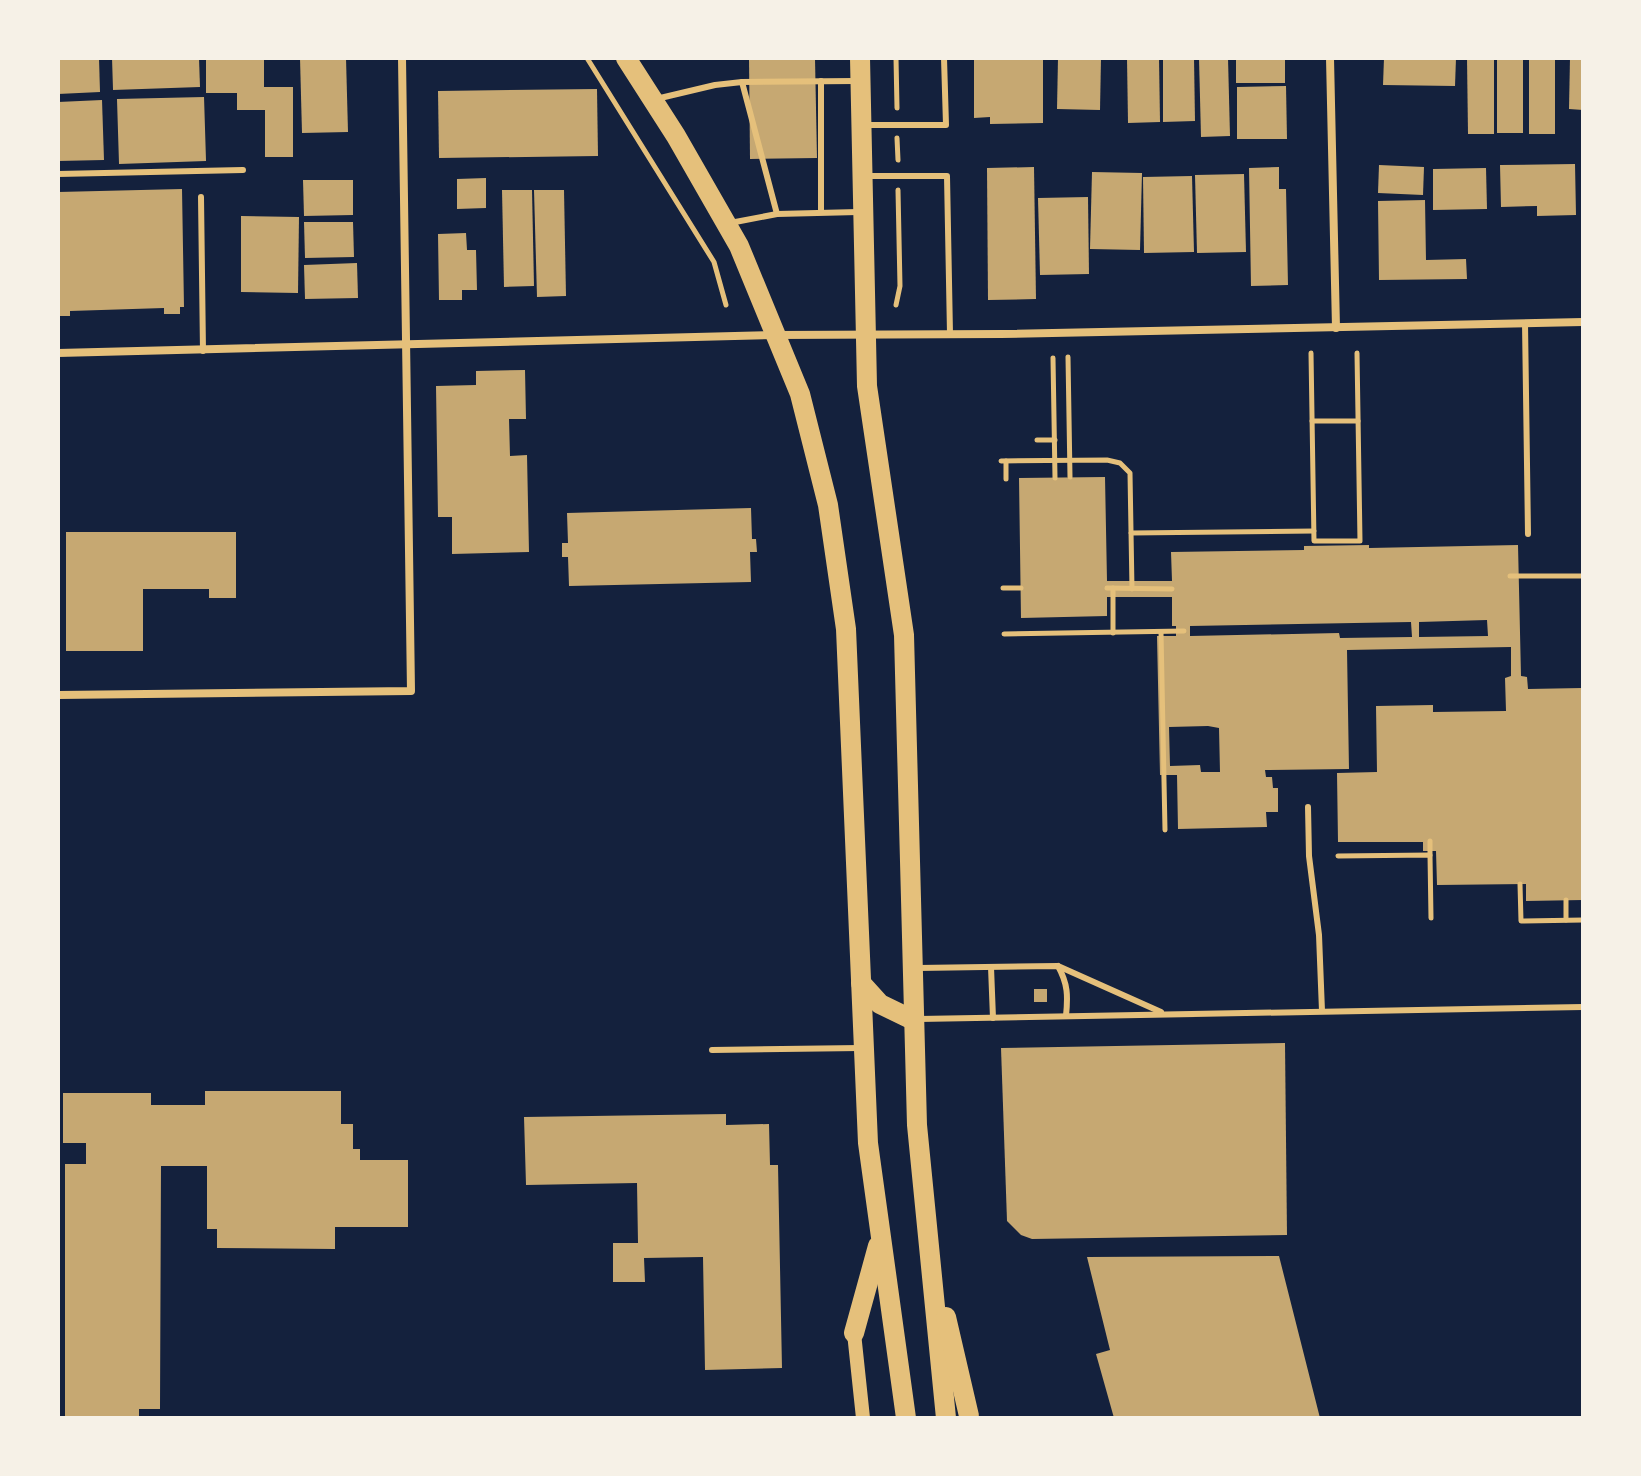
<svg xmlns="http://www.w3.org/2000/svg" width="1641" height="1476" viewBox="0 0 1641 1476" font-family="Literata,serif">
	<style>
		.building { fill: #c6a872; fill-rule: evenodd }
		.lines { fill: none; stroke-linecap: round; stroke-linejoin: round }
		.path { stroke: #e5c07b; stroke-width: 5 }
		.service { stroke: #e5c07b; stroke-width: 6 }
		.minor { stroke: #e5c07b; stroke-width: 8 }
		.tertiary { stroke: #e5c07b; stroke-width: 14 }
		.primary { stroke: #e5c07b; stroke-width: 20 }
	</style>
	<rect width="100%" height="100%" fill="#14213d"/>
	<g class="building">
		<path d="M58,58h41l1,34 -42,2z"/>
		<path d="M112,58h87l1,29 -87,3z"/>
		<path d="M206,58h58v29h29v70h-28v-47h-28v-17h-31z"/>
		<path d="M300,58h46l2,74 -46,1z"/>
		<path d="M749,58l66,1 2,99 -67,1z"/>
		<path d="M974,58h69v65l-53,1v-7l-16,1z"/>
		<path d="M1058,58h43l-1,52 -43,-1z"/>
		<path d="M1127,58h32l1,64 -32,1z"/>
		<path d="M1163,58h31l1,63 -32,1z"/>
		<path d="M1199,58h29l2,78 -29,1z"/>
		<rect x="1236" y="58" width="49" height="25"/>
		<path d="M1384,58h72l-1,28 -72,-1z"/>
		<path d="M1467,58h27v76h-26z"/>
		<rect x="1497" y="58" width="26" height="75"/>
		<rect x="1529" y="58" width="26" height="76"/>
		<path d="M1570,58h13v52l-14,-1z"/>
		<path d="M1286,86l1,53h-50v-52z"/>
		<path d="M597,89l1,67 -159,2 -1,-67z"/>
		<path d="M204,97l2,64 -87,3 -2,-65z"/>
		<path d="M102,100l2,60 -46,1v-59z"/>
		<path d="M1575,164l1,51 -39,1v-10l-36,1 -1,-42z"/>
		<path d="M1379,165l45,2 -1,28 -45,-2z"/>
		<path d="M1034,167l2,132 -48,1 -1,-132z"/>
		<path d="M1279,167v22h7l2,96 -37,1 -2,-118z"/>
		<path d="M1486,168l1,41 -54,1v-41z"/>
		<path d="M1092,172l50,1 -2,77 -50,-1z"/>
		<path d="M1244,174l2,78 -49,1 -2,-78z"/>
		<path d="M1192,176l2,76 -50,1 -1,-76z"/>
		<path d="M486,178v30l-29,1v-30z"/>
		<path d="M303,180h50v35l-49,1z"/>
		<path d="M182,189l2,118h-4v7h-16v-6l-94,3v5h-12v-124z"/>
		<path d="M502,190h30l2,96 -30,1z"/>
		<path d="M534,190h30l2,106 -29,1z"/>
		<path d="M1088,197l1,77 -49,1 -2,-77z"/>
		<path d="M1425,200l1,60 40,-1 1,20 -88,1 -1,-79z"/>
		<path d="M241,216l58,1 -1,76 -57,-1z"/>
		<path d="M304,222h49l1,35 -49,1z"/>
		<path d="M466,233l1,17h9l1,40h-15v10h-23l-1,-66z"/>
		<path d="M357,263l1,35 -53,1 -1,-34z"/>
		<path d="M525,370l1,49h-17l1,37 17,-1 2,97 -77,2v-37h-14l-2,-131 40,-1v-14z"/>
		<path d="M1105,477l2,104h65l-1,-29 133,-2v-4l65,-1v3l149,-3 3,131 6,1 1,12 54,-1 1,212 -57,1v-17l-89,1 -1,-34h-13v-9h-85l-1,-69 40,-1 -1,-66 57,-1v7l73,-1 -1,-33 6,-2v-29l-164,3 2,119 -84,1 1,7h6l1,11h5v24h-12l1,15 -89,2 -1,-54h-17l-3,-139h19v-10h-4v-29h-65v19l-86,2 -2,-140zM1487,620l1,16 -69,1v-15zM1411,622l1,15 -72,1 -1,-5 -149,3v-10zM1208,726l11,2 1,44h-19l-1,-7 -30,1 -1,-39z"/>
		<path d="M751,508l1,31h4l1,13h-7l1,30 -182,4 -1,-29h-6v-14h6l-1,-30z"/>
		<path d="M66,532h170v66h-27v-9h-66v62h-77z"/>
		<rect x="1034" y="989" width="13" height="13"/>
		<path d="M1285,1043l2,192 -255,4 -11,-4 -14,-14 -6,-173z"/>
		<path d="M205,1091h136v33h12v25h7v11h48v67h-73v22l-118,-1v-19h-10v-63h-46l-1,243h-21v9h-74v-254h21v-21h-23v-50h88v12h54z"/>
		<path d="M726,1114v11l43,-1 1,41h8l4,203 -77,2 -2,-113 -59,1 1,24h-32v-39h25l-1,-60 -111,2 -2,-68z"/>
		<path d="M1279,1256l41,162h-206l-18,-64 14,-4 -23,-93z"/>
	</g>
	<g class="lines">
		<g class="path">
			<path d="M587,58l127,204 12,43"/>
			<path d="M896,58l1,50"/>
			<path d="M897,138l1,22"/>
			<path d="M896,305l4,-19 -2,-96"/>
			<path d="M1311,353l3,188h46l-3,-188"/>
			<path d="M1068,357l2,120"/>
			<path d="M1053,358l2,120"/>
			<path d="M1312,421h46"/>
			<path d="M1037,440h18"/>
			<path d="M1001,461l106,-1 13,3 10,10 2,116"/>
			<path d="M1006,461v18"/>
			<path d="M1131,533l183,-2"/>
			<path d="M1510,576h73"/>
			<path d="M1003,588h18"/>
			<path d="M1107,588l65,1"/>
			<path d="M1113,588v45"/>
			<path d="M1161,632l4,198"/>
			<path d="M1004,634l180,-3"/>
			<path d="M1430,841v14"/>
			<path d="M1338,856l92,-1 1,63"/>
			<path d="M1520,884l1,37 62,-1"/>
			<path d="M1566,900v20"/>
		</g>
		<g class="service">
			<path d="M742,82l35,132"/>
			<path d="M656,99l59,-14 27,-3 113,-1"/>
			<path d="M864,125h82l-2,-67"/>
			<path d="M58,174l185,-4"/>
			<path d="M866,176h81l3,158"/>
			<path d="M201,197l2,154"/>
			<path d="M821,212v-131"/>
			<path d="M730,223l47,-9 81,-2"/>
			<path d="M1525,323l3,211"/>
			<path d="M1308,807l1,49 10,79 3,76"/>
			<path d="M1058,966c10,18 10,30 8,50"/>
			<path d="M991,967l2,51"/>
			<path d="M918,968l140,-2 103,46"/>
			<path d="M919,1019l664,-12"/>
			<path d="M712,1050l148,-2"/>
		</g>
		<g class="minor">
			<path d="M1330,58l6,270"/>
			<path d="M58,353l718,-18 225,-1 582,-12"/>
			<path d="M58,695l353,-4 -9,-633"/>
		</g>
		<path class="tertiary" d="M854,1333l9,85"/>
		<g class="primary">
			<path d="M626,58l50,78 63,110 61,148 28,111 18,124 22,514 38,275"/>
			<path d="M860,58l7,328 37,249 13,490 29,293"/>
			<path d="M861,983l19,21 33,16"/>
			<path d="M946,1317l23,99"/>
			<path d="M854,1333l24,-87"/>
		</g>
	</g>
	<rect width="1641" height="1476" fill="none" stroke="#f6f1e7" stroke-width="120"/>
</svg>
